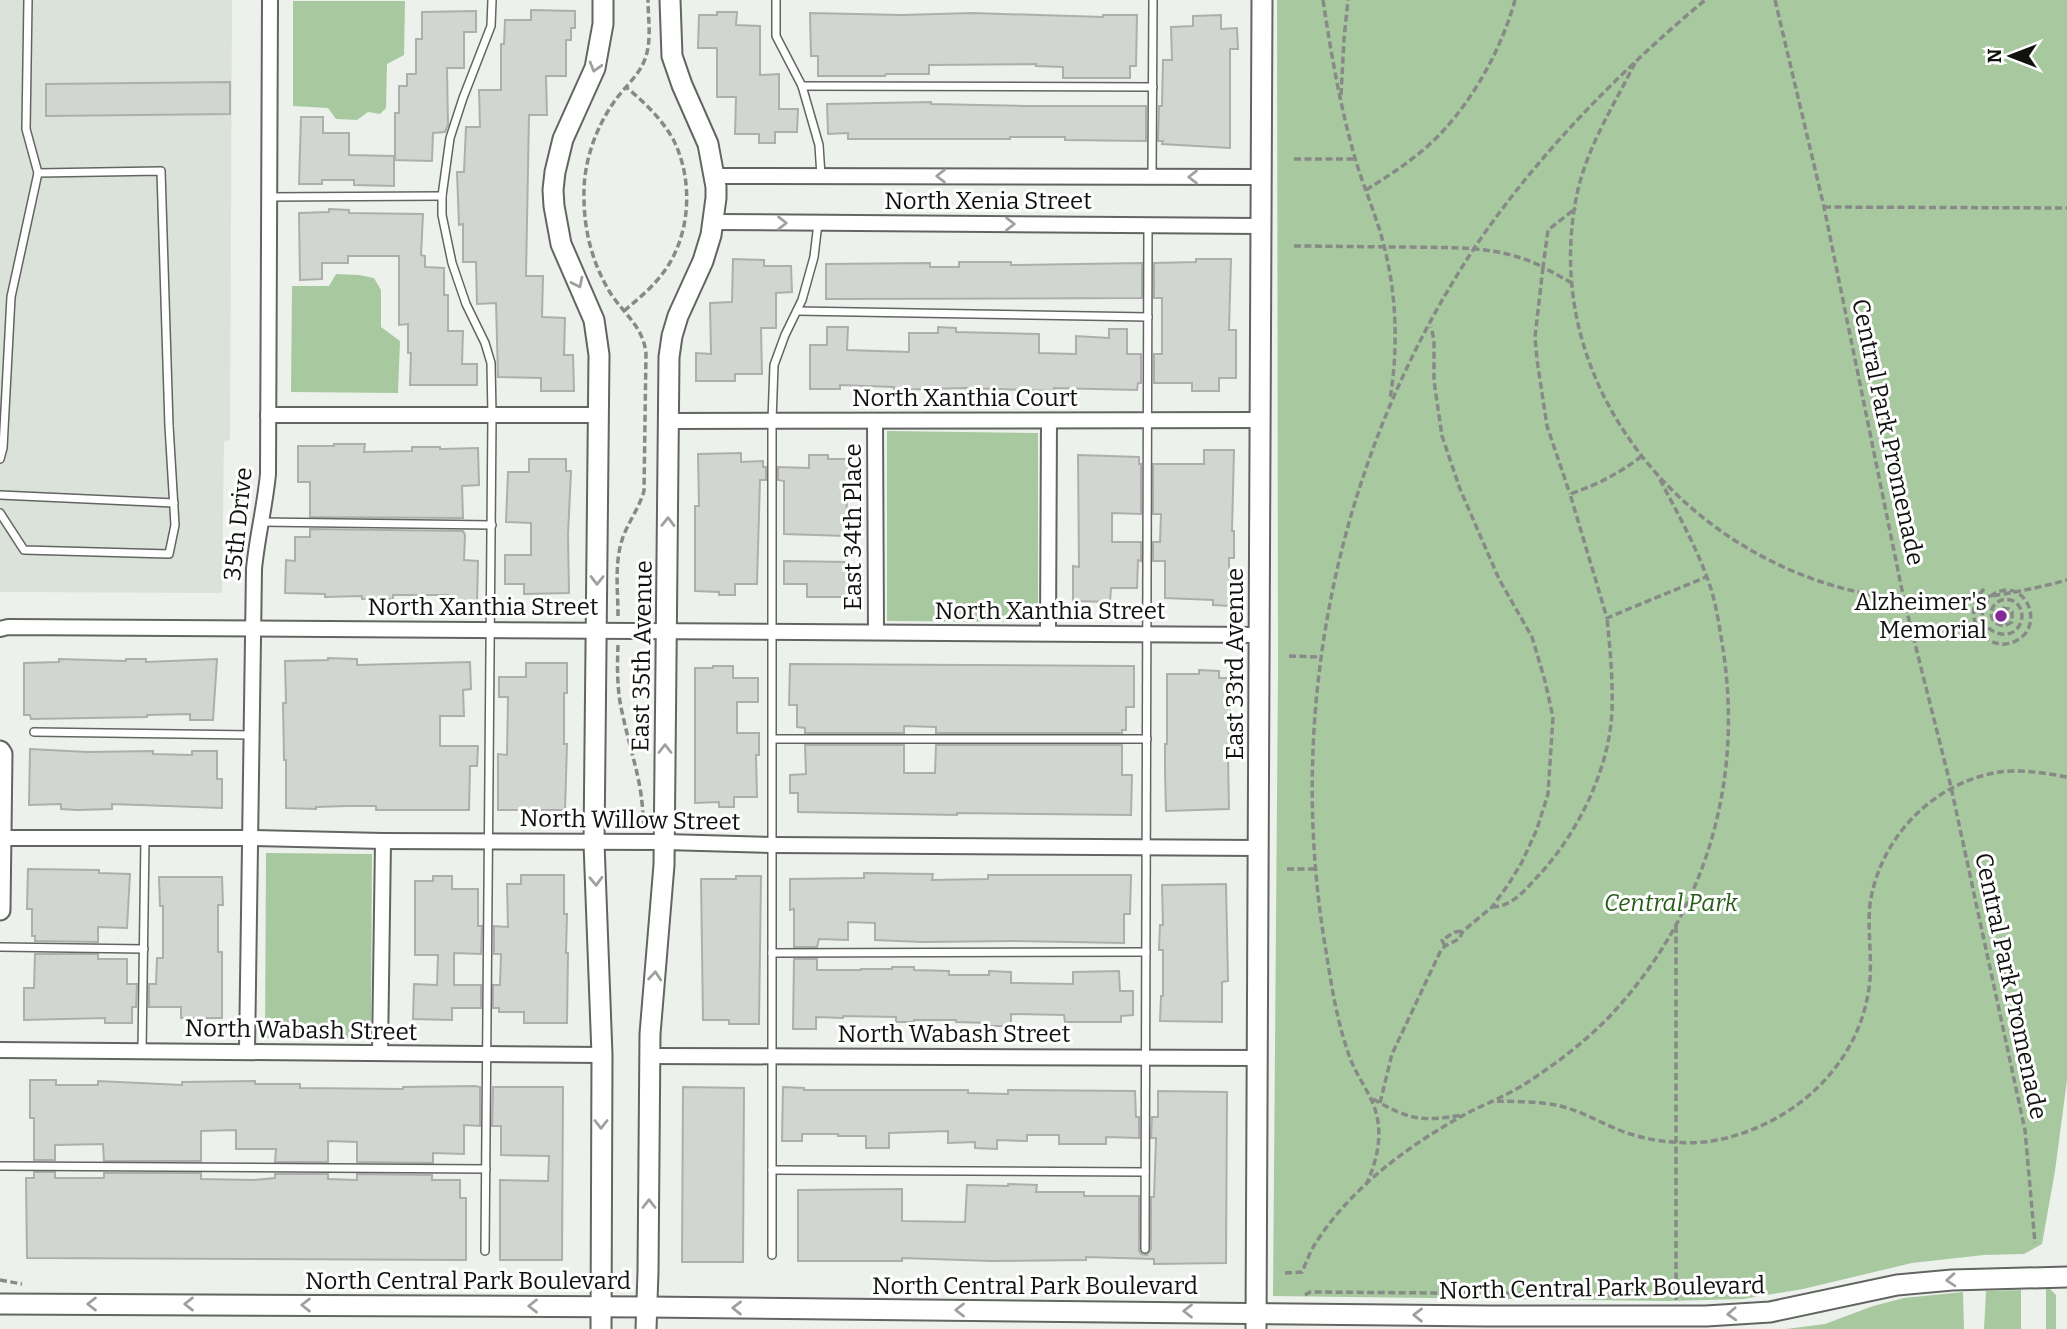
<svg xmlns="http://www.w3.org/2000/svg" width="2067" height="1329" viewBox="0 0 2067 1329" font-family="Bitter,serif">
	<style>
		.built { fill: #dbe2d9 }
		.green { fill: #a8c9a0 }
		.building { fill: #d2d6d1; stroke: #acafab; stroke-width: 2 }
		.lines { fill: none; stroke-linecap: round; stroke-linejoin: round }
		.lane-casing { stroke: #626561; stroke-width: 10 }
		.street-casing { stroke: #626561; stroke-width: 18 }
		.secondary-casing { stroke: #626561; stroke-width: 23 }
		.path { stroke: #878a86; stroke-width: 3.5; stroke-dasharray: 7 3.5; stroke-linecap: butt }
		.lane { stroke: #fff; stroke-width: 7 }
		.street { stroke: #fff; stroke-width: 14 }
		.secondary { stroke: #fff; stroke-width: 19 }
		.oneway { stroke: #a0a09f }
		.poi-dot { fill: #832a97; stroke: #fff; stroke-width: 2.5 }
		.labels { text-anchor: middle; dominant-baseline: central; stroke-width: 6; stroke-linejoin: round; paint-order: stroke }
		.street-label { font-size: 24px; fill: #111210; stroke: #fff }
		.poi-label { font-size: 24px; fill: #111210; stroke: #fff; text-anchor: end }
		.park-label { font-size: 24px; font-style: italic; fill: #275e17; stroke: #fff }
	</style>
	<rect width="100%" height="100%" fill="#edf1ec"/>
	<path class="built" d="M0,0h232l-2,440 -6,1 -2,152 -222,-1z"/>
	<g class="green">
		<path d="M1277,0h790v1080l-12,91 -13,73 -18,10 -40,1 -72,8 -109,26 -60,10 -74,2 -396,-5 5,-624z"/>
		<path d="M293,1h112l-1,54 -17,9 -1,44 -6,6 -12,-2 -11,8 -21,-1 -8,-11 -35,-2z"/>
		<path d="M336,274l23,1 15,3 7,12v37l19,14 -2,52 -107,-1 1,-106h37z"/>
		<path d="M887,431l151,2v189l-151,-1z"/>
		<path d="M266,853l106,1 -1,184h-106z"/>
		<path d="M2046,1289h4l6,6v34h-10z"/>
		<path d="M2021,1290v39h-37l2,-38z"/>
		<path d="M1963,1292l1,37h-178l39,-5 48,-18 31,-8z"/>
	</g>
	<g class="building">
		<path d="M531,10l44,1v17h-4v12h-5v36h-20l1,39h-18l-3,161h17l-1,41 23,1 -1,37h9l1,36h-33v-13l-43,-1 -2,-74 -19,1 -1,-42h-13v-38l-4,1 -2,-53h7l2,-45h14l-1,-37h22v-46h3l1,-24h26z"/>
		<path d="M476,11v21h-12v36h-17l1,57 -3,7 -12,1 -1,28 -37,-1v-47h4v-27h8v-12h9v-35h6v-27z"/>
		<path d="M717,12h20l-1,13 24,1v49l19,-1v35h19l-1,23h-22v11h-16v-9h-24l1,-37h-19v-49h-19l1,-33h18z"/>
		<path d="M810,13l92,2 70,-2 131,4v-2h34l-1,51h-6v12h-67v-11l-27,-1v-2l-107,1v9h-43l-1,2h-67v-20h-7z"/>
		<path d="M1221,15v14l16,-1 1,21h-8v99l-68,-4 1,-3h-5l1,-35h3l1,-46h9l-1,-33 22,-1v-10z"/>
		<path d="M230,82v32l-184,2v-32z"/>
		<path d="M931,102v2l94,2h121v35l-81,-1v-3h-55v2h-162v-6l-20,1 -1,-30z"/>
		<path d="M301,117h22v16h26v22l45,1v30l-40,-1v-5h-32v4h-23z"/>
		<path d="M329,209l20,1v3l74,1 -2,41 4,1v11l19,1v27h4v36h15l-1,33h15v21h-67l1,-32h-3v-29l-9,1v-69h-51v7h-26v16l-22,1 -1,-67 30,-1z"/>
		<path d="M733,259l31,1v6h27l1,26 -16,1v35h-15l1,46h-27v7h-39v-28l15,1 -1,-51 22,-1z"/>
		<path d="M1196,259h35l-2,71h7v48h-17v13h-27v-8h-38v-29h8v-56h-8v-35l42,-1z"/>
		<path d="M959,262h52v3l131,-2v35l-316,1v-35l104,-1v4h29z"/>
		<path d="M827,327h21l-1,23 62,2v-19h29v-6l18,1v4l83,2v19l37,1v-18l33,2v-9h18v25h14v29h-3l-1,7 -83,-2v3l-88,-3 -72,2v-3l-54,-2v4h-30v-44h17z"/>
		<path d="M334,444h31l-1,8 48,-1v-4h28v2l38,-1 1,37 -17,1 1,32 -153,-1v-35h-12v-36h36z"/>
		<path d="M1204,450h30l-2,81h2v27h-5v48l-16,-1v-5l-48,-2v-37h-12v-19h7l1,-28h-8v-50h51z"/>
		<path d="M741,453v9l22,-1v6h3v13h-6l-3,104h-22v11h-16v-3l-24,-1v-85h4l-1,-52z"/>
		<path d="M809,455h19v4h20l-2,77 -62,-2v-53l-6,-1v-13l31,1z"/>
		<path d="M1078,455l61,2v7h2v50l-29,-1v29h29v19l-3,-1 -1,28h-26l-1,14 -37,-1v-35l6,1z"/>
		<path d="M529,459h37v12h5l-3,64 1,58 -45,1v-10h-19v-29h26v-32l-25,-1 2,-50h21z"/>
		<path d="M310,529l153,2 2,4 -1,25 14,1 -1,41 -30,-1 1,-6h-55v4h-31v-3l-37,1v-3l-40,-1 1,-33 9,1v-24h15z"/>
		<path d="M784,561l64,1v35h-41v-13h-23z"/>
		<path d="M328,658l29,1v6l113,-3 1,27 -8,1 1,26h-24v30h38l-1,20h-7l-1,44h-93v-4h-29l-31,1v2l-30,-1v-48h-2l-1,-57h3l-1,-42 43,-1z"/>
		<path d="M59,659l67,2v-2h20v3l71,-3 -4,61h-23v-6l-43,1v2l-116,2 -1,-4h-6v-52l35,-1z"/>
		<path d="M526,663h41v30h-3v51h3l-2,66h-67v-56l9,1 1,-58h-9v-20h27z"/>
		<path d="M790,664l344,2v41h-8v23h-4v3h-186v-6l-32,-1v7h-99v-5l-8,-1v-22h-8z"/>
		<path d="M713,666h20v12h25v24h-21v31h22v22h-3l1,42h-23v10h-15v-5l-24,1v-135h18z"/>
		<path d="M1199,670l20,1v7h12l-3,78 1,53 -63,2 -1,-41v-26h2v-70h32z"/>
		<path d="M805,745h99v28h31l1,-28h186v30h10l-1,40 -174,-2v2l-159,-3v-19h-8v-18l16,-1z"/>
		<path d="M30,749l58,3 65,-1v3l39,1v-4h25v28h5v29l-110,-4v5l-35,1 -16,-1v-5l-32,1z"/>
		<path d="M28,869l71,1v3l31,1 -3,54 -29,-1v15l-63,-1v-5h-3v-27h-5z"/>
		<path d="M864,873l69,1 -1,6 56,-1v-4h143l-1,39h-6v29l-110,-2 -92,1 -47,-2v-17l-27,-1v18l-29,-1 -2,8h-23v-38l-4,1v-31l74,-1z"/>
		<path d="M521,875h43v39h3l-1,39h2l-1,70h-43v-11h-25v-4h-6v-23h7l1,-31h-7v-28l14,1 -1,-43h14z"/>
		<path d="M433,876h19v13h26v37h4l-1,28 -27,-1v32h27v23h-29v12l-39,-1 1,-35 23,1 1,-30h-23v-74h18z"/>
		<path d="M736,876h25l-2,148h-30v-4h-26l-2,-141h35z"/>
		<path d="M159,877h63l1,28h-5v47h4v66h-41v-11h-32v-23h7l1,-26h6v-52h-3z"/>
		<path d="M1226,884l2,97 -6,1v40l-62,-1 1,-25h2v-46h-4l1,-25h3l-1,-40z"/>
		<path d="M35,954h63v5h29v25h10l-1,23h-4v16h-27v-5l-81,2v-32h10z"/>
		<path d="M794,959h23v11h44v-1h31v-2h22v3l35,1v4h40v-4l22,1v11l62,1v-12l46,-1 1,20h13v24l-12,1v6h-56l-1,-7 -53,-1v12h-22v-3l-33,-1v-2h-42v2h-18v-5l-53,-1v2l-27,-1v12h-23z"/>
		<path d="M30,1080h26v5h42v-4l84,4v-3l73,-1v3h45v4l103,1v-2l72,-1 5,1v39l-16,-1v29l-31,-1v10l-76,-1v-20l-29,-1v21h-53l1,-13h-40v-19l-35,1v30h-97l-1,-17 -48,1v15h-21v-42h-4z"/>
		<path d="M493,1087h70l-1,173h-62v-80l48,1 1,-25 -48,-1v-29h-9z"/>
		<path d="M683,1087l61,1 -1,174h-61z"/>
		<path d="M783,1087l21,1v2h164v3l40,1v-4l127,1 1,26h3v21l-33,-1v7h-47v-9h-32v6l-30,-1v9l-22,-1v-6l-27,1v-12l-59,2v15h-23v-12h-28v-2h-36v7h-20z"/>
		<path d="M1158,1091l69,1 -1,171 -72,1v-5l-68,-2v3l-95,1 -89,-3v3h-104v-71l104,-1v32l63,1 2,-37 41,1v-2l29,1 -1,7h48v4h55v54l2,4 6,1 4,-6v-52h3l2,-59h-5l1,-21h6z"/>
		<path d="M34,1172h21v6h49v-5h97v6l53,1 21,-2v-4h53v5l29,1v-6l75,1v5h28v18h6v62l-439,-2 -1,-80h8z"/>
	</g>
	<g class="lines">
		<g class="lane-casing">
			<g id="lane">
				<path d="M28,0l-2,129 12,44"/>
				<path d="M776,0v36l26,50 17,59 2,31"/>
				<path d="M802,86l351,1"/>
				<path d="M1152,177l1,-177"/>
				<path d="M269,197l173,-1"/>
				<path d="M797,311l351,6"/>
				<path d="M0,459l3,-11 8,-151 27,-124 123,-2 8,255 6,99 -6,29 -145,-4 -24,-37"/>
				<path d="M0,495l174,8"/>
				<path d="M261,522l231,3"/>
				<path d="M34,732l218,3"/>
				<path d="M773,739h374"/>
				<path d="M0,947l144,2"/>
				<path d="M772,953l374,-1"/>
				<path d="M142,1051l3,-213"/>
				<path d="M0,1166l486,3"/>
				<path d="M772,1170l373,2"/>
				<path d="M1145,1249l3,-1024"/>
				<path d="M485,1251l7,-836 -1,-52 -6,-20 -19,-39 -14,-41 -10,-48v-19l8,-58 13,-40 28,-72 1,-26"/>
				<path d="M772,1255v-834l2,-56 11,-30 17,-35 12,-43 4,-34"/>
			</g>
		</g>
		<g class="street-casing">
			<g id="street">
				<path d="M714,176l547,1"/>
				<path d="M714,222l547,4"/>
				<path d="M268,415h331"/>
				<path d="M669,421l591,-1"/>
				<path d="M875,421l1,211"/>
				<path d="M0,629l8,-2 1252,8"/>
				<path d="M1048,633l1,-212"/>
				<path d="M0,838h251l132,3 282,1 108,3 486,3"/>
				<path d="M0,1050l602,5"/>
				<path d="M247,1052l7,-483c3,-32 11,-63 14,-95l2,-474"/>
				<path d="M380,1053l3,-212"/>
				<path d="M650,1056l608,2"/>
			</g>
		</g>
		<g class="secondary-casing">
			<g id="secondary">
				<path d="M0,751l2,3 -2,156"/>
				<path d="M0,1304l647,3 840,9h219l64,-4 127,-27 55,-5 115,-3"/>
				<path d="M601,1329l1,-274 -8,-212 5,-488 -5,-35 -33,-76 -7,-38 -1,-16 2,-18 8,-33 32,-71 8,-44v-24"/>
				<path d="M646,1329l2,-57 2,-238 14,-169 5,-508 3,-21 6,-20 25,-55 8,-26 5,-37v-11l-8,-43 -26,-59 -10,-29 -2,-56"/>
				<path d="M1256,1329l6,-1329"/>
			</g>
		</g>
		<g class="path">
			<path d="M1323,0c8,53 17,106 32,158 9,31 23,61 30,92 12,49 13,100 5,149"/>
			<path d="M1775,0l49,207 80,393 47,187 74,343 10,113"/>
			<path d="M1635,63c-21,42 -48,84 -58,131 -40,193 111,368 296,401 67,12 130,2 194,-15"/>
			<path d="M1341,95l3,-56 4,-39"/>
			<path d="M1294,159h61"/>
			<path d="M1366,190c27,-17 55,-35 77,-59 33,-36 59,-84 72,-131"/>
			<path d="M1824,207l243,1"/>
			<path d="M1294,246c37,0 75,1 112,1 49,1 93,-2 137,20l-8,70 2,23 10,66 23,68"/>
			<path d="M1572,283l-29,-16 5,-37 28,-22"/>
			<path d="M624,311c14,-12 28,-23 39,-38 28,-37 31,-93 10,-134 -12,-21 -29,-37 -47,-52"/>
			<path d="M1642,456c-24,18 -43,28 -72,38l37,124 99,-41"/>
			<path d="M1984,589c-29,31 9,73 39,47 15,-14 7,-43 -14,-46 -7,0 -14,2 -19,7 -26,28 21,53 31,25 3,-9 -1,-19 -10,-22 -19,-5 -30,22 -7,26l8,-4v-10l-3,-3 -7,-1 -3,4 -8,-1"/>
			<path d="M618,616c0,-25 -4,-54 5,-79 6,-16 16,-29 21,-46l2,-138c-3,-26 -21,-38 -35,-59 -18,-29 -27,-62 -27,-97 -1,-33 11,-68 30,-95 10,-15 25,-26 31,-43 7,-18 3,-41 3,-59"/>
			<path d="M618,645c-1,24 -1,48 5,71 8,39 21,69 20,111"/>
			<path d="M1289,656l32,1"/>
			<path d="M1287,869h28"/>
			<path d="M1492,907c20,0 34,-18 47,-32 39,-42 71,-107 73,-165 1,-31 -2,-62 -5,-92"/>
			<path d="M1676,926v374"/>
			<path d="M1445,946l-3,-6 13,-8 8,-1"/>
			<path d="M1373,1099c37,21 48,23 89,16"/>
			<path d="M1497,1101c20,1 43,0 63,5 21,5 39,16 59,24 30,12 68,16 99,10 75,-16 140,-73 151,-152 4,-28 -2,-56 1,-84 10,-67 63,-121 129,-132 22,-3 46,1 68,5"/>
			<path d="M1380,1103l12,-49 49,-104 4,-4 14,-7 4,-8 29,-24 16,-22 14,-23 15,-33 11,-35 5,-77 -8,-36 -13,-44 -33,-58 -39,-90 -18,-53 -8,-55v-41l-3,-13"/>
			<path d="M1366,1185c13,-28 19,-59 4,-88 -8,-16 -18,-30 -23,-48 -12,-35 -17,-74 -23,-110 -38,-240 17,-490 151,-692 63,-93 144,-175 230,-247"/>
			<path d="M1285,1273l17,-1c4,-9 8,-20 13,-28 35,-55 91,-97 147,-128 22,-12 45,-20 66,-34 29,-19 58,-41 82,-66 94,-101 134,-231 113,-367 -3,-19 -6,-39 -11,-57 -13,-41 -34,-78 -54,-116"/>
			<path d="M0,1280l22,4"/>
			<path d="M1305,1295l5,-3 262,2 53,2 4,1"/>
		</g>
		<use href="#lane" class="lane"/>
		<use href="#street" class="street"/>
		<use href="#secondary" class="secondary"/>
	</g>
	<defs><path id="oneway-chevron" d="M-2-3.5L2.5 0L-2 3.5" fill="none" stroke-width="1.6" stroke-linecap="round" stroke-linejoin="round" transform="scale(1.75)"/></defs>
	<g class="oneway">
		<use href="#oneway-chevron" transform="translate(595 67) rotate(106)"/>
		<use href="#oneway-chevron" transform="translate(941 176) rotate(-180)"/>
		<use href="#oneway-chevron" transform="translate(1193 177) rotate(-180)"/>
		<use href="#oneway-chevron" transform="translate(782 223)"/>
		<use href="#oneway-chevron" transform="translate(1010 224)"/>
		<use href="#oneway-chevron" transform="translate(578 283) rotate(64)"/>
		<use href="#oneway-chevron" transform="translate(668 522) rotate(-89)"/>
		<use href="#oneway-chevron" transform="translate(597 580) rotate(91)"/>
		<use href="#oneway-chevron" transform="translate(665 749) rotate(-90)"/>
		<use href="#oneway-chevron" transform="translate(596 881) rotate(88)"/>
		<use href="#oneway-chevron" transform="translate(655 976) rotate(-85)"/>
		<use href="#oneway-chevron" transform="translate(601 1124) rotate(90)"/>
		<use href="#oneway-chevron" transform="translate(649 1204) rotate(-90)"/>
		<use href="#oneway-chevron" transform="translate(1951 1280) rotate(176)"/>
		<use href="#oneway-chevron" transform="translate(92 1304) rotate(180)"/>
		<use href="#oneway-chevron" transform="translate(189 1304) rotate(-180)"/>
		<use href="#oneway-chevron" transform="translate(306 1305) rotate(-180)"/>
		<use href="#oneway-chevron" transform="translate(533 1306) rotate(-180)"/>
		<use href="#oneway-chevron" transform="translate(737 1308) rotate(-179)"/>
		<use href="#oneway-chevron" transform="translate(960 1310) rotate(-180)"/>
		<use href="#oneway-chevron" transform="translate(1188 1311) rotate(-180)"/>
		<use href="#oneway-chevron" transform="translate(1732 1314) rotate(177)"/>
		<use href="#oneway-chevron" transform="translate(1418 1315) rotate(-179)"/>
	</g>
	<circle class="poi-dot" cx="2001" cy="616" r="7"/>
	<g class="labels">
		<g class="street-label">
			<text x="988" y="201">North Xenia Street</text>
			<text x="965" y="398">North Xanthia Court</text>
			<text transform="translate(1888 432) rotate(78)">Central Park Promenade</text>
			<text transform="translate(238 524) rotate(-84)">35th Drive</text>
			<text transform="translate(853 527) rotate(-90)">East 34th Place</text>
			<text x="483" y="607">North Xanthia Street</text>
			<text x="1050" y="611">North Xanthia Street</text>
			<text transform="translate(642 656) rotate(-89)">East 35th Avenue</text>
			<text transform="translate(1235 664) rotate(-90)">East 33rd Avenue</text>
			<text transform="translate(630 820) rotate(1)">North Willow Street</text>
			<text transform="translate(2011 986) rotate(78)">Central Park Promenade</text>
			<text transform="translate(301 1030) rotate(1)">North Wabash Street</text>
			<text x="954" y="1034">North Wabash Street</text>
			<text x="468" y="1281">North Central Park Boulevard</text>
			<text x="1035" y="1286">North Central Park Boulevard</text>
			<text transform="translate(1602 1288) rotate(-1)">North Central Park Boulevard</text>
		</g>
		<g class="poi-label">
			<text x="1987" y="602">Alzheimer's<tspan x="1987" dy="28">Memorial</tspan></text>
		</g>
		<g class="park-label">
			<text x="1671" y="903">Central Park</text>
		</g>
	</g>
	<g transform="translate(2011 56) rotate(270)" stroke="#ffffff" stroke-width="5" paint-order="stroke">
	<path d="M0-5L12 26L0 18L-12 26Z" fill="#111210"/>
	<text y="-10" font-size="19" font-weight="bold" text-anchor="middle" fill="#111210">N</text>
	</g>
</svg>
